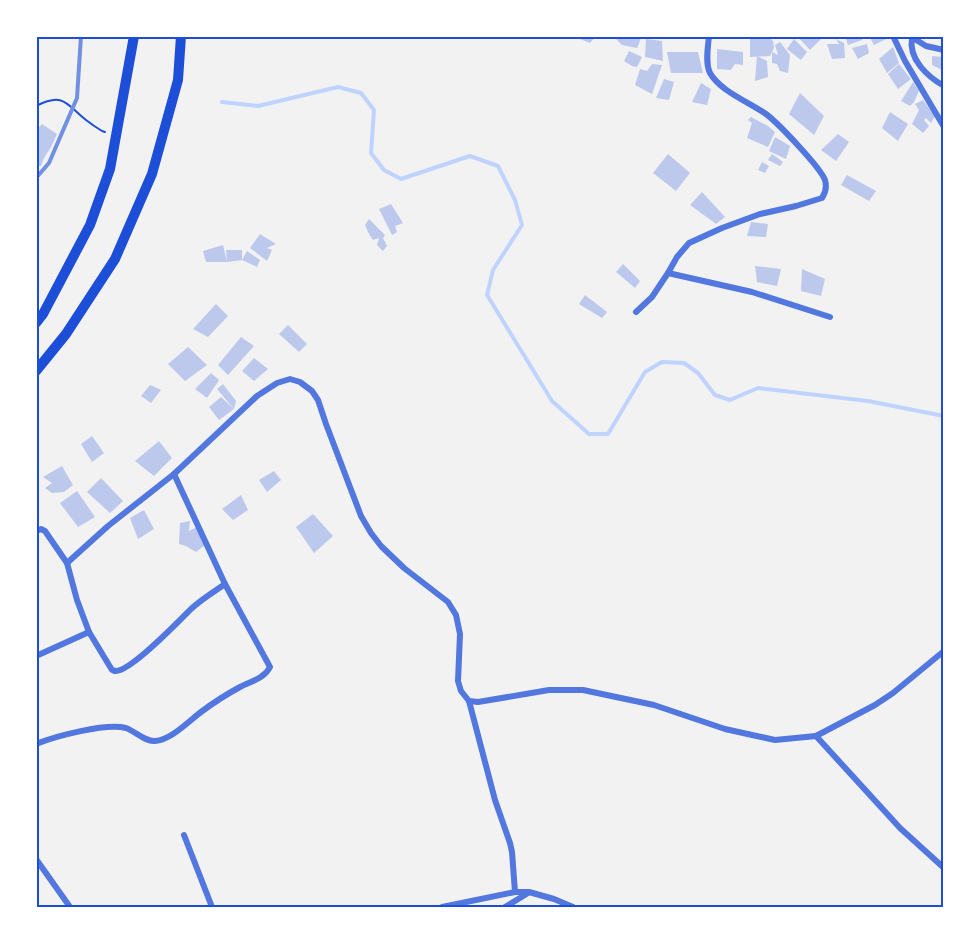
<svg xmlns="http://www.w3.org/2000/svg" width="980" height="943" viewBox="0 0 980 943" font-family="Commissioner,sans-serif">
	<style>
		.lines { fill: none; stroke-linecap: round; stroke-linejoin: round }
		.stream { stroke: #bfd3fe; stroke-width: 4 }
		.building { fill: #bdc9ec }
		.path { stroke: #1d4ed8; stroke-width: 2 }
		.minor { stroke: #5277de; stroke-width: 6 }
		.trunk { stroke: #1d4ed8; stroke-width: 10 }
		.rail { stroke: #7290e2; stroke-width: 4 }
		.neatline { fill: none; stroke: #1d4ed8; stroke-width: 2 }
	</style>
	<rect width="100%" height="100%" fill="#f2f2f2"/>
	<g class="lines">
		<g class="stream">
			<path d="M36,80h1"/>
			<path d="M222,102l36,4 80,-19 23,6 13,17 -3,43 13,17 17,9 69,-23 28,10 17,34 7,25 -29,45 -6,25 65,106 37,33h19l37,-62 17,-10 22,1 14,10 17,22 15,5 28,-12 110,13 76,15"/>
		</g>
	</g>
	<g class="building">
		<path d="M572,36h24l-6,7z"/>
		<path d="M615,36h27l-5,12 -15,-3 -7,-7z"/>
		<path d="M750,36h20v2l3,3 1,7 -4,8 -20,1z"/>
		<path d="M797,36h23l2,2 -12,12z"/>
		<path d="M845,36h17v4l-14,5z"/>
		<path d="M869,36h15l2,3 -12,6z"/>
		<path d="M646,39l16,2 1,20 -18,-4z"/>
		<path d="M794,39l13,13 -6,8 -14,-11z"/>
		<path d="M836,39l8,4 1,15 -13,1 -5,-15h12z"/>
		<path d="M780,42l10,13 -2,18 -8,-2 -3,-7 -5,-1v-11l6,3 -3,-10z"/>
		<path d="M867,44l2,9 -11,6 -6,-11z"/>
		<path d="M893,47l6,16 -12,10 -8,-14z"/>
		<path d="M717,49l26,3v13l-8,-1 -4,6 -14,-1z"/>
		<path d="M629,51l13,6 -5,10 -5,-1 -8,-5z"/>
		<path d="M667,52h31l5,21h-32z"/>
		<path d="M757,56l10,5 1,16 -13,4z"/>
		<path d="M932,56l12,1v14l-12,-6z"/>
		<path d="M652,64l10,1 -10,29 -17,-9 5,-16 7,2z"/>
		<path d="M899,64l12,15 -13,10 -10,-15z"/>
		<path d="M664,79l10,3 -5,18 -13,-2z"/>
		<path d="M913,82l6,9 -5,11 -4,4 -9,-5z"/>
		<path d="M701,83l10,6 -4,16 -15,-3z"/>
		<path d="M800,93l24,23 -10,19 -25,-21z"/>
		<path d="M923,100l12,16 -4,7 -5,-5 -2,2 5,6 -6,7 -11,-9 7,-14 -4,-6z"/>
		<path d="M890,112l18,12 -10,17 -16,-13z"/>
		<path d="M751,117l17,9 7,6 -7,15 -21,-9 5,-15 -4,-3z"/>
		<path d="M42,124l15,10 -6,13 -7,11 -3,8h-5v-35z"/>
		<path d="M838,134l11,8 -13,19 -15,-11z"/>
		<path d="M775,137l15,9 -4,13 -17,-8z"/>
		<path d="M668,154l22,19 -14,18 -23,-18z"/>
		<path d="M772,154l11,8 -3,4 -12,-6z"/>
		<path d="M762,162l7,4 -4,7 -7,-3z"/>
		<path d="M847,175l29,16 -7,10 -28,-16z"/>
		<path d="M702,192l23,25 -9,7 -26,-19z"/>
		<path d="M391,204l12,19 -8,3 2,6 -5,3 -13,-26z"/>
		<path d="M369,219l16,16 -2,3 4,8 -4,5 -6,-6 2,-7 -6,2 -4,-6 -4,-9z"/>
		<path d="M751,222l17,2 -2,13 -19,-1z"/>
		<path d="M260,234l16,10 -9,4 5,2 -5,11 -17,-13z"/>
		<path d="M223,245l4,17 -1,-12h16v10l5,-9 13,9 -3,7 -15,-7 -15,2h-21l-3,-11z"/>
		<path d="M623,264l17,17 -5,7 -19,-16z"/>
		<path d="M755,266l26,3 -4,17 -20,-4z"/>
		<path d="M802,269l23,10 -4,17 -20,-5z"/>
		<path d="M585,295l22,17 -5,6 -23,-14z"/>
		<path d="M216,304l12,12 -20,21 -15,-8z"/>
		<path d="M288,325l19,19 -8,8 -20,-18z"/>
		<path d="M241,337l13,9 -26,29 -10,-10z"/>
		<path d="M188,347l19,18 -22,16 -17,-17z"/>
		<path d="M254,358l14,11 -14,12 -12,-10z"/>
		<path d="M211,373l8,7 -12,18 -12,-9z"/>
		<path d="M223,384l13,17 -2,8 -17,-20z"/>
		<path d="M150,385l11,5 -10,13 -10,-7z"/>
		<path d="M221,397l13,12 -15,11 -10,-13z"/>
		<path d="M92,436l12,17 -12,9 -11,-18z"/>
		<path d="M159,441l13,17 -18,18 -19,-15z"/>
		<path d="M62,466l11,19 -9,7 -12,1 -7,-5 7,-5 -9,-6z"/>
		<path d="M274,471l7,9 -14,12 -8,-12z"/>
		<path d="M101,478l22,23 -13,12 -23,-21z"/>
		<path d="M77,491l18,26 -17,10 -18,-24z"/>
		<path d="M241,495l7,15 -15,10 -11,-11z"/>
		<path d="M144,510l10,19 -16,10 -8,-21z"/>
		<path d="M313,514l20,22 -19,17 -18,-26z"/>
		<path d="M190,521l-1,10 10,-5 6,19 -9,7 -10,-6 -7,-2 1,-21z"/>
	</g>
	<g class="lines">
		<path class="path" d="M36,106c28,-14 30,-2 50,14 5,4 11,8 16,11l3,1"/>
		<g class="minor">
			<path d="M893,36l12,25 39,66"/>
			<path d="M910,36l16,10 18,4"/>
			<path d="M912,38c-4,21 16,39 32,48"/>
			<path d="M668,273l84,19 78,25"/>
			<path d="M636,312l16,-15 16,-24 9,-16 12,-14 33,-15 38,-14 36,-8 26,-8c4,-6 5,-11 3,-18 -5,-13 -47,-57 -59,-66 -17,-12 -46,-23 -56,-41 -5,-10 -2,-26 -1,-37"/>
			<path d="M36,531l5,-2 4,2 22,32 10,37 12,32 23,38c1,0 2,1 4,1 15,0 63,-50 75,-62 11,-10 23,-17 34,-25"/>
			<path d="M67,563l41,-37 66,-52 83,-78 20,-13 13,-4 10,3 12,9 6,9 8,24 35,92 10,17 10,13 23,22 44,34 8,13 4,19 -2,47 3,10 8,10 9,1 71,-12h34l71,15 71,24 50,11 41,-4 84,92 44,40"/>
			<path d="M36,656l53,-24"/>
			<path d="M469,701l26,99 15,43 2,9 3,40"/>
			<path d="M816,736l59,-31 18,-12 51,-42"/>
			<path d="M36,744c20,-8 69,-21 90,-16 9,3 19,14 29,13 16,-1 34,-20 46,-29 12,-9 26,-18 39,-25 11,-6 24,-8 30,-20l-45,-83 -51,-110"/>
			<path d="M184,835l28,72"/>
			<path d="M36,859l34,48"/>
			<path d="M442,907l73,-15h14l25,7 19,8"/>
			<path d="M505,907l23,-14"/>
		</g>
		<g class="trunk">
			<path d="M36,323l7,-9 47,-89 20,-56 24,-133"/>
			<path d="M36,371l30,-37 49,-75 37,-85 26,-94 3,-44"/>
		</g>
		<path class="rail" d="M36,178l13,-15 28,-65 4,-62"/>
	</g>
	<rect width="980" height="943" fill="none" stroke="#ffffff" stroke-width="75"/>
	<rect x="38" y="38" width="904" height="868" class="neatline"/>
</svg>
